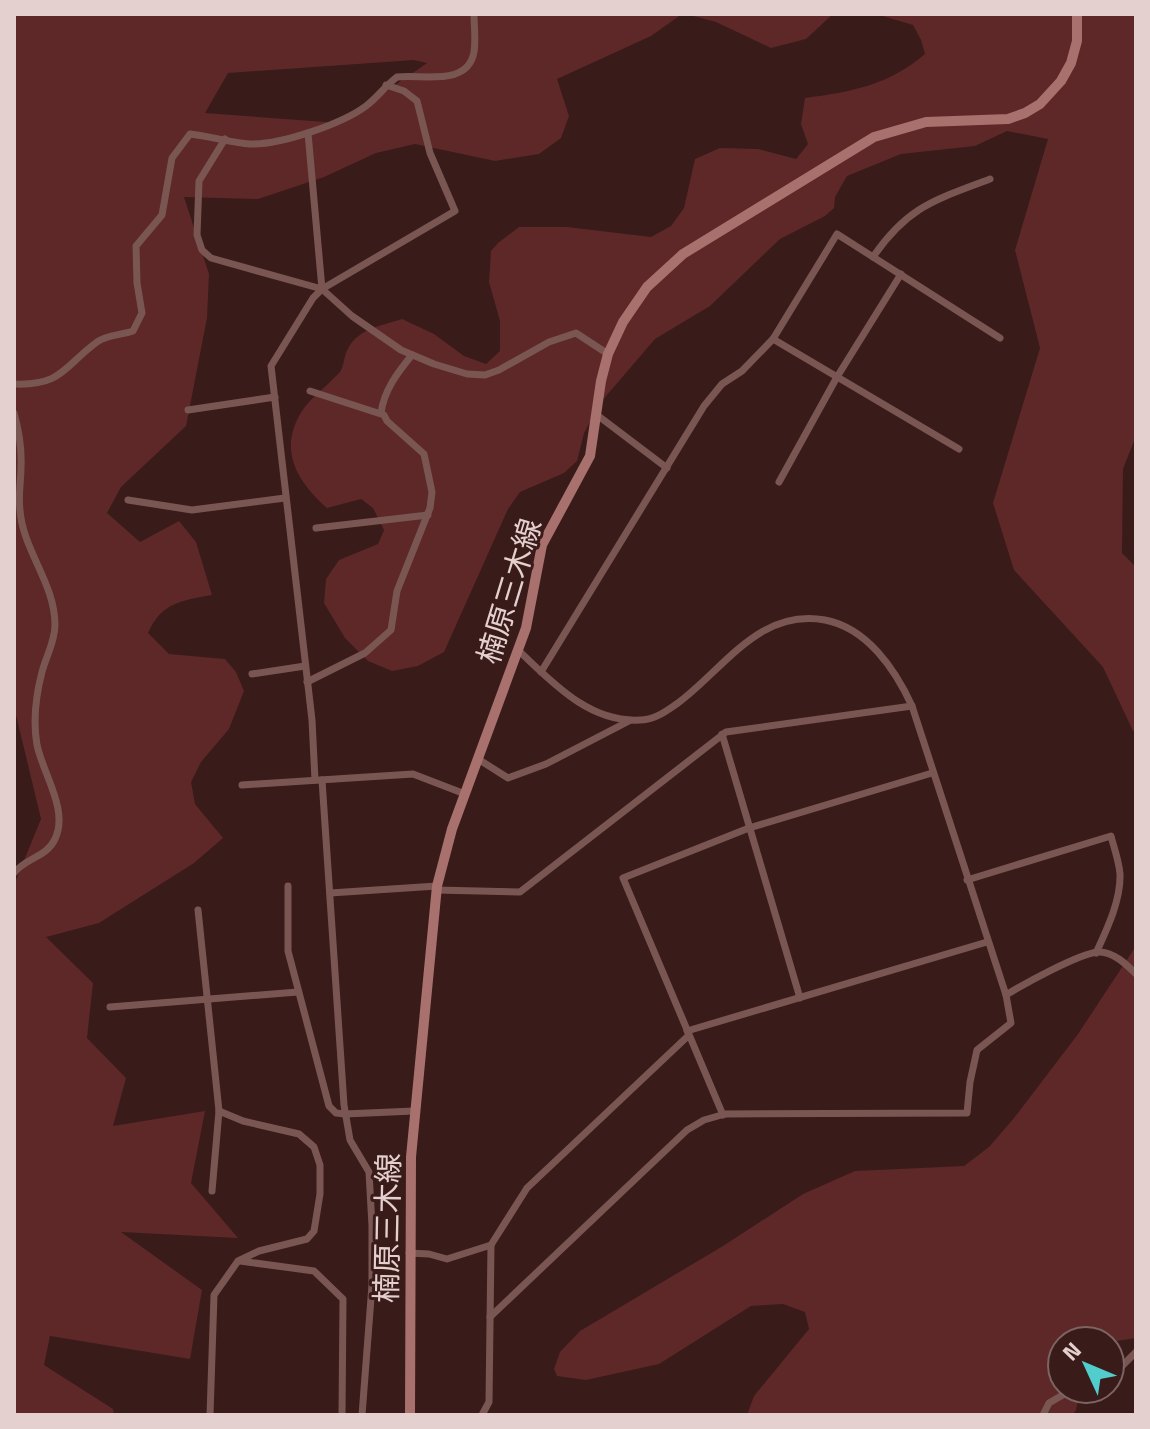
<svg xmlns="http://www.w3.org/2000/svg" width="1150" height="1429" viewBox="0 0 1150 1429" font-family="'Titillium Web','Noto Sans JP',sans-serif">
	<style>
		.green { fill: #5d2827; fill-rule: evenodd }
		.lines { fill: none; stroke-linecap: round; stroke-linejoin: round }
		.street { stroke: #7a5653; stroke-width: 7 }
		.secondary { stroke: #a9716d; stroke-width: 10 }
		.labels { text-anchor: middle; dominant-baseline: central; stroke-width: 6; stroke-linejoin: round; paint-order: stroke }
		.street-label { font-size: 30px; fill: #e4d0ce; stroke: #391b1a }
	</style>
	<rect width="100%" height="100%" fill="#391b1a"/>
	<g class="green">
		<path d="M14,14h668l-31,22 -94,43 12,37 -8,22 -22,16 -44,7 -80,-17 -39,9 -52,24 -66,22 -74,-2 25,77 -2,44 -21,108 -65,61 -14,26 33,29 39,-21 17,21 16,53c-31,6 -50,7 -64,38l21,21 56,5 11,13 8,19 -15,38 -28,33 -10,20 4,22 28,34 -29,25 -95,60 -53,14 47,46 -6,55 39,40 -13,48 92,-15 -14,72 47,55 -117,-6 81,58 -12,69 -140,-23 -6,29 69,44 1,6h-100v-559l2,24 25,-61 -25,-104 -2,23zM414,60l13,3 -87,60 -135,-10 23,-40z"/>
		<path d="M686,14h147l-27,25 -35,9 -55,-26z"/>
		<path d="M876,14h260v422l-13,33 -1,84 14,14v164h-3l-30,-64 -89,-97 -21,-67 47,-155 -25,-98 33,-111 -41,-8 -32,15 -74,8 -54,22 -12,21 -1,11 -9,8 -45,23 -70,67 -55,33 -54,63 -17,31 -7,28 -13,12 -44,19 -12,17 -64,143 -26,14 -26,5 -24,-10 -23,-23 -21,-35 2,-24 13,-19 39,-16 6,-14 -11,-22 -12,-9 -34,9c-28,-25 -48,-55 -28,-92 8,-16 26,-28 38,-41 7,-6 6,-14 9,-22 9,-24 34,-27 56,-34l32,15 30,22 22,8 14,-13v-30l-11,-39 2,-31 7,-8 21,-16h48l84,10 20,-11 13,-18 11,-49 25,-11 38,1 38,10 12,-15 -7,-20 4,-26c46,-6 84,-13 120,-44l-4,-14 -8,-15z"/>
		<path d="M1136,946v392l-26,4 -48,-1v48h18l-4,21 -4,5h-325l7,-19 55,-67 -4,-17 -22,-8 -32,2 -92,58 -73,16 -29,-4 -3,-7 6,-17 20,-21 143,-85 80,-52 52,-23 109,-5 25,-19 25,-29 64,-84z"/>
	</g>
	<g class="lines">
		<g class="street">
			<path d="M308,133l14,156"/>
			<path d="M225,139l-26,42 -2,54 5,15 9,8 111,31 30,27 49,34 33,14 33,10 18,1 14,-5 50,-28 27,-9 32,21"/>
			<path d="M873,257c35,-51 62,-57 117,-78"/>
			<path d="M773,339l186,110"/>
			<path d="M14,384c48,2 49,-17 83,-42 9,-7 25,-7 36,-11l9,-18 -5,-30 -1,-37 26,-31 10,-57 18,-24c20,2 41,9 60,10 30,1 92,-20 116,-38 11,-8 20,-21 31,-29 25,-3 71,10 77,-25 2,-12 0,-26 0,-38"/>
			<path d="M188,410l87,-13"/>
			<path d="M14,413c5,18 8,35 7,54 0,14 -3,29 -1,43 3,41 35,73 35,115 0,17 -9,31 -13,47 -6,23 -9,50 -5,73 6,29 32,65 18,94 -8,18 -30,19 -41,34"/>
			<path d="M381,413c3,-23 17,-41 31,-58"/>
			<path d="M597,415l70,53"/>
			<path d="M779,482l58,-105 64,-103"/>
			<path d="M128,500l64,10 93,-12"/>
			<path d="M316,528l112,-13"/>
			<path d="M541,672l163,-266 18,-22 20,-13 31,-32 64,-105 163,104"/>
			<path d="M252,674l53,-8"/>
			<path d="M307,682l58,-29 26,-23 6,-39 33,-83 2,-16 -8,-38 -37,-33 -3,-6 -74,-24"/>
			<path d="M722,734l78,264"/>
			<path d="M478,759l30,19 38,-14 83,-43"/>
			<path d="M315,780l-3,-60 -41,-354 42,-68 9,-9 133,-78 -25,-58 -13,-52 -13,-10 -18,-6"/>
			<path d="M322,780l22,325 6,35 19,32 3,54v59l-10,130"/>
			<path d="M242,785l171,-11 52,20"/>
			<path d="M967,880l144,-44c3,12 8,25 9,38 1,26 -13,55 -24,79"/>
			<path d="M288,886v65l41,155 7,7 9,1 69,-3"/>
			<path d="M436,890l84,2 206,-160 186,-26"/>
			<path d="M330,893l107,-7"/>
			<path d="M198,910l21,201 -7,80"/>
			<path d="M1006,995c18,-11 72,-41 92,-43 15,-1 29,13 38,22"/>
			<path d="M110,1007l188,-15"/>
			<path d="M687,1031l300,-89"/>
			<path d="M723,1115l-100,-237 126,-50 183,-55"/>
			<path d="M409,1253l20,1 18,5 44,-14"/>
			<path d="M240,1261l74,10 29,28 -1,116"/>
			<path d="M490,1317l197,-187 17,-10 21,-6 242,-1 3,-31 7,-32 34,-27 -5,-28 -94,-289c-17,-37 -45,-78 -87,-86 -66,-12 -101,49 -147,83 -12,8 -23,17 -38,17 -51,3 -88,-38 -122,-70"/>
			<path d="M1110,1378l26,-26"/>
			<path d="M210,1415l4,-120 24,-34 21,-10 48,-12 7,-8 6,-37v-29l-6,-18 -15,-13 -56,-13 -24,-10"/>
			<path d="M482,1415l7,-13 2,-157 36,-57 161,-152"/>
			<path d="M1043,1415l6,-12 24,-14"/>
		</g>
		<path class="secondary" d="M410,1415l1,-258 26,-271 15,-57 74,-201 16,-83 48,-89 11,-75 7,-27 15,-32 24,-35 36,-33 191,-117 52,-15 82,-3 17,-6 15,-9 21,-23 10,-18 6,-22v-27"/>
	</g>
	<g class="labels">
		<g class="street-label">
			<text transform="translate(509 591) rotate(-73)">楠原三木線</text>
			<text transform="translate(387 1228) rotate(-89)">楠原三木線</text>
		</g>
	</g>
	<rect width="1150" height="1429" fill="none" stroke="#e4d0ce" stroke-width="32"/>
	<g transform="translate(1086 1365) rotate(314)"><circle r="38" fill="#391b1a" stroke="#7d6362" stroke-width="2"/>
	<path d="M0-6L14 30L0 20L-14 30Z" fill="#52cdce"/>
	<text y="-12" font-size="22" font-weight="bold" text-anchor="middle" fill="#e4d0ce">N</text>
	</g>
</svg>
